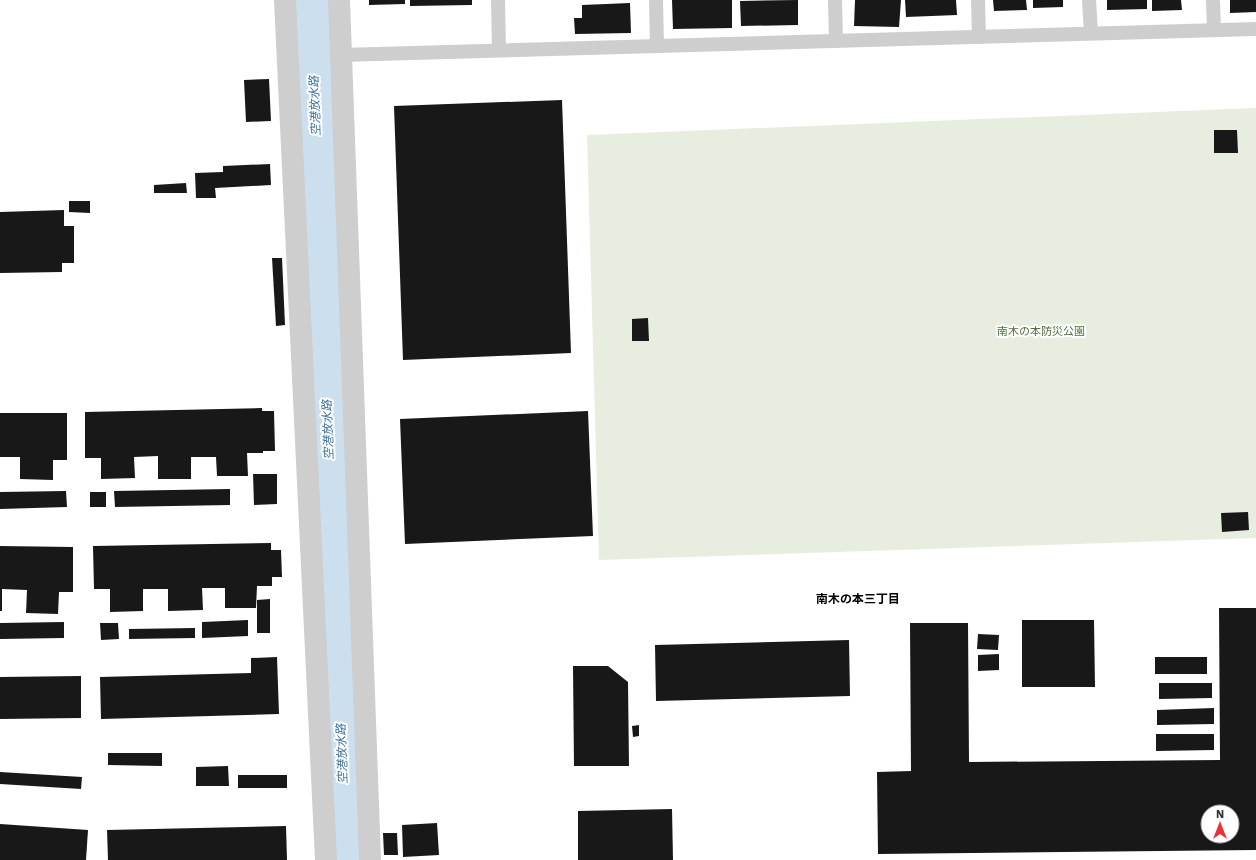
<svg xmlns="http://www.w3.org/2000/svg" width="1256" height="860" viewBox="0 0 1256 860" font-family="'Work Sans','Noto Sans JP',sans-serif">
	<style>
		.green { fill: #e7eee0 }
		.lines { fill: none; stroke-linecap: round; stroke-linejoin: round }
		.river { stroke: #ccdfee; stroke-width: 60 }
		.building { fill: #181818; fill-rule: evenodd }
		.service { stroke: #cecece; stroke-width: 14 }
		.minor { stroke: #cecece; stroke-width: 22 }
		.labels { text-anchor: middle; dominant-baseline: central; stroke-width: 4; stroke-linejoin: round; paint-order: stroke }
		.park-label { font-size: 11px; fill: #526f3c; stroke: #fff }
		.water-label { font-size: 12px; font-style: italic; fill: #3c7097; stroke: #fff }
		.neighbourhood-label { font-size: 12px; font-weight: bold; fill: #000; stroke: #fff }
	</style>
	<rect width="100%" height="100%" fill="#fff"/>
	<path class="green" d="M1256,108v430l-657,22 -12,-425z"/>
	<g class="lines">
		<path class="river" d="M310,0l4,77 32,783"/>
	</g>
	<g class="building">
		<path d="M369,0h36v4l-36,1z"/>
		<path d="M410,0h62v5l-62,1z"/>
		<path d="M672,0h60v28l-59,1z"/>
		<path d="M798,0v25l-57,1 -1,-25z"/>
		<path d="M855,0h46l-2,27 -45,-1z"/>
		<path d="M905,0h51l1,15 -51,2z"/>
		<path d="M993,0h33l1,10 -33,1z"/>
		<path d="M1033,0h30v7l-30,1z"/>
		<path d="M1107,0h40v9l-40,1z"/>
		<path d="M1152,0h29l1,10 -30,1z"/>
		<path d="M1230,0h26v12l-26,1z"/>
		<path d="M630,3l1,30 -56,1 -1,-16h8v-13z"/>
		<path d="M269,79l2,42 -25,1 -2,-42z"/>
		<path d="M562,100l9,253 -168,7 -9,-254z"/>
		<path d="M1214,130h23l1,23h-24z"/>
		<path d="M270,164l1,21 -56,3 1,10h-20l-1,-25 28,-1v-6z"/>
		<path d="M186,183l1,10h-33v-8z"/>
		<path d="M69,201h21v12l-21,-1z"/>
		<path d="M64,210v16h10v37h-12v9l-62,1v-61z"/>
		<path d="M272,258h10l3,67 -9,1z"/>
		<path d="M648,318l1,23h-17v-22z"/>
		<path d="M262,408v3h12l1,40h-12v2h-16l1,23h-31l-1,-19h-25v22h-33v-23l-24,1 1,21 -34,1v-21h-16v-46z"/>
		<path d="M588,411l5,125 -188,8 -5,-125z"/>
		<path d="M0,413h67v47h-14v20l-33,-1v-22h-20z"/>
		<path d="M253,474h24v30l-23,1z"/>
		<path d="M230,489v16l-115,2 -1,-16z"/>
		<path d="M66,491l1,16 -67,2v-17z"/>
		<rect x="90" y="492" width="16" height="15"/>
		<path d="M1248,512l1,18 -27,2 -1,-19z"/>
		<path d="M271,543v7h10l1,27h-10v9h-15l-1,22h-31v-20h-23l1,22 -35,1v-22h-25v22l-33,1v-23h-16l-1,-43z"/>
		<path d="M0,546l73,1v45h-14l-1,22 -32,-1 1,-23 -25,-1v22h-2z"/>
		<path d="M270,599v34h-13v-33z"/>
		<path d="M1219,608h37v242l-378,4 -1,-82 34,-1 -1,-148h58l1,139 251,-2zM1208,812h24v24h-24z"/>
		<path d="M248,620v16l-46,2v-16z"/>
		<path d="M1022,620h72l1,67h-73z"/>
		<path d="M64,622v16l-64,1v-16z"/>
		<path d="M100,623h18l1,16 -18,1z"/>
		<path d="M195,628v10l-66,1v-10z"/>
		<path d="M978,634l21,1 -1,15 -21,-1z"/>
		<path d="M849,640l1,56 -194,5 -1,-56z"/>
		<path d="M999,654v16l-21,1v-16z"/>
		<path d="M277,657l2,57 -178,5 -1,-42 151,-4v-15z"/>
		<rect x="1155" y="657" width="52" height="17"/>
		<path d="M573,666h35l20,16 1,84h-55z"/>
		<path d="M81,676v42l-81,1v-42z"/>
		<path d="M1159,683h53v15l-53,1z"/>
		<path d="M1214,708v16l-57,1v-15z"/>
		<path d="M639,725v11l-6,1 -1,-11z"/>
		<path d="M1156,734h58v16l-58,1z"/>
		<path d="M108,753h54v13l-54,-1z"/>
		<path d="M228,766l1,20h-33v-19z"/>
		<path d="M0,772l82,5 -1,12 -81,-5z"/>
		<rect x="238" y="775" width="49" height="13"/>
		<path d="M672,809l1,51h-95v-49z"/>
		<path d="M437,823l2,32 -36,2 -1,-32z"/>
		<path d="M0,824l88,6 -2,30h-86z"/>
		<path d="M286,826l1,34h-179l-1,-30z"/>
		<path d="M383,833h14l1,22h-14z"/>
	</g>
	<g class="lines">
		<g class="service">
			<path d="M498,0l1,50"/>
			<path d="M656,0l1,46"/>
			<path d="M835,0l1,41"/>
			<path d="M978,0l1,37"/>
			<path d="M1089,0l2,33"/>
			<path d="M1213,0l1,30"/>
			<path d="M341,55l915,-26"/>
		</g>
		<g class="minor">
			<path d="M285,0l41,860"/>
			<path d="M339,0l31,860"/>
		</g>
	</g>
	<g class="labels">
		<g class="park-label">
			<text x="1041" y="331">南木の本防災公園</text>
		</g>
		<g class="water-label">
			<text transform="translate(315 106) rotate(-92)">空港放水路</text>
			<text transform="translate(328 430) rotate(-92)">空港放水路</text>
			<text transform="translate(342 754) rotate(-92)">空港放水路</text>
		</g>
		<g class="neighbourhood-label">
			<text x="858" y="599">南木の本三丁目</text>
		</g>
	</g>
	<g transform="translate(1220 824)"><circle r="19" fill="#ffffff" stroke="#adadad"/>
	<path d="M0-3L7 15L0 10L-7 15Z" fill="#eb3137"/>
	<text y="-6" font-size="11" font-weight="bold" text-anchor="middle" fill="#313131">N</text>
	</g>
</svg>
